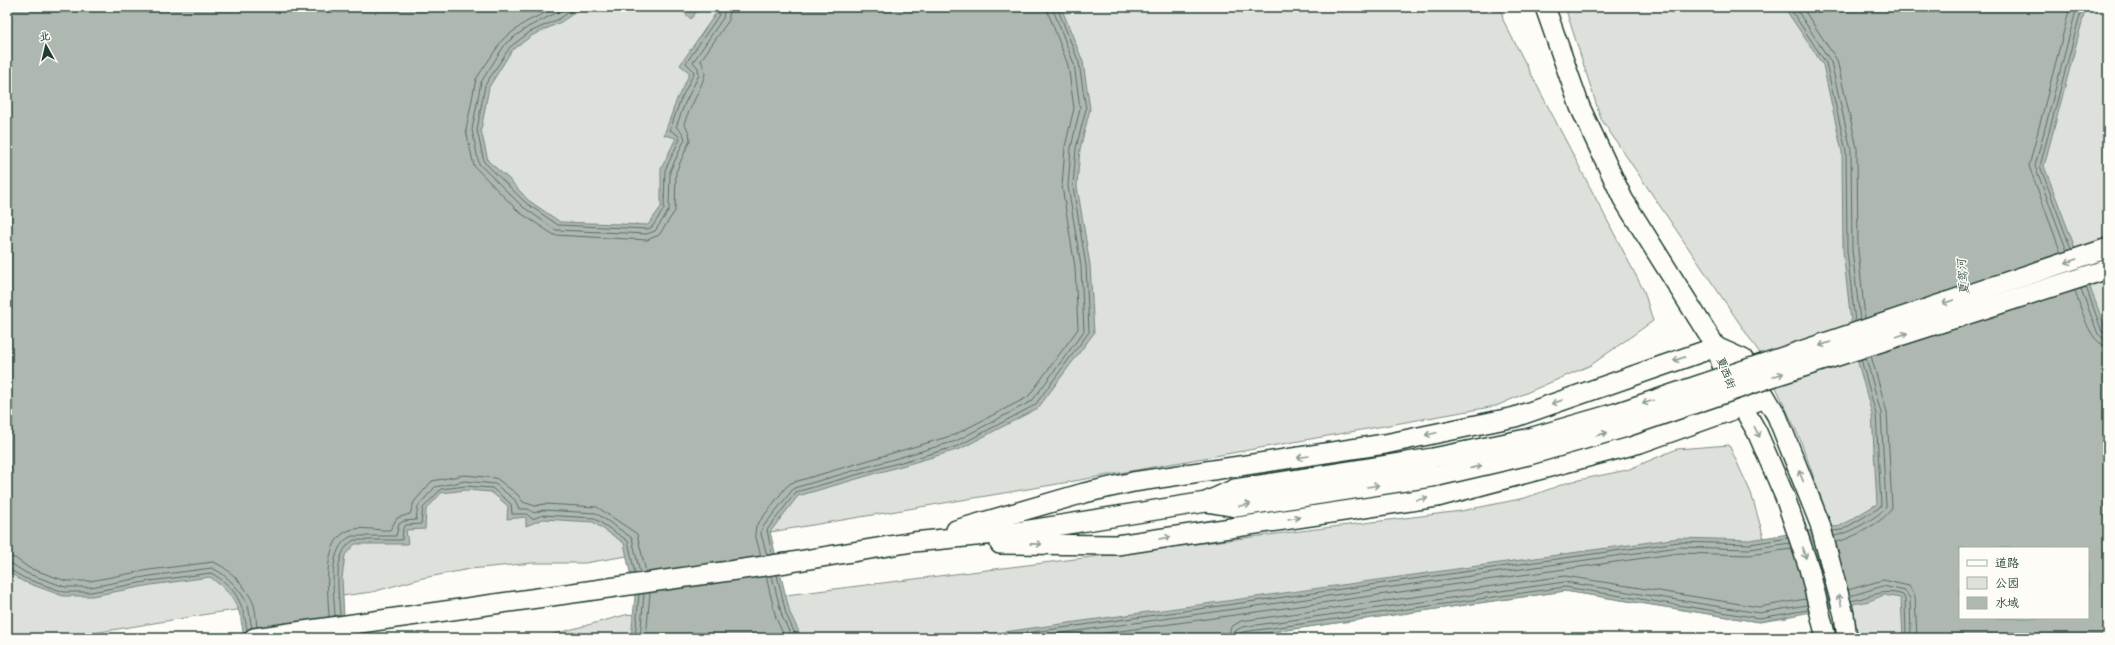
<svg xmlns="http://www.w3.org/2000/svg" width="2115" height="645" viewBox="0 0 2115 645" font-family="Sriracha,'LXGW WenKai TC',sans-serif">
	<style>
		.green { fill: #dde0db; stroke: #7e8e88; fill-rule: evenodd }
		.water { fill: #aeb8b1; stroke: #75877f; fill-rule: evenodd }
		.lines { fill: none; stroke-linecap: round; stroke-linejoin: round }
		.shore { stroke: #586e66; stroke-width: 1 }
		.secondary-casing { stroke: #1f3d34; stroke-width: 22 }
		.secondary { stroke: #fdfcf7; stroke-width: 19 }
		.secondary-bridge-casing { stroke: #1f3d34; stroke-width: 22; stroke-linecap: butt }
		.secondary-bridge { stroke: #fdfcf7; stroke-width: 19 }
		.oneway { stroke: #8e9c96 }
		.labels { text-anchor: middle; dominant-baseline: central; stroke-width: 3; stroke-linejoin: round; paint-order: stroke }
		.street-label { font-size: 11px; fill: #1f3d34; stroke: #fdfcf7 }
		.water-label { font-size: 12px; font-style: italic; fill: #435c53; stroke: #fdfcf7 }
	</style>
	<rect width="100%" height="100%" fill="#fdfcf7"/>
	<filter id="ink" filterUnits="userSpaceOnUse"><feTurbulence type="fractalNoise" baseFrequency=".025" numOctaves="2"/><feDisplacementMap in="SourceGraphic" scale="8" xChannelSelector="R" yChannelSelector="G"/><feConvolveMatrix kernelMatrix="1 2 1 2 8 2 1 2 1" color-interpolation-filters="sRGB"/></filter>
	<g filter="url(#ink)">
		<g class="green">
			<path d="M7,7h1494l2,13 141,271 9,30 -62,44 -95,41 -444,79 -467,78h-52l-63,6 -47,9 -51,14 -158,21 -150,25h-57z"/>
			<path d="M1565,7h543v631h-250l-9,-62 -49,-137 -39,-84 -160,-236zM1960,548h128v70h-128z"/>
			<path d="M1729,445l22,48 36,125 -28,4 -194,-31 -336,47h-690l86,-23 836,-104 64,-13 44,-16 58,-12 50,-21z"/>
		</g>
		<g class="water">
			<path d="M7,7h576l-22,15 -28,13 -21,15 -23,37 -8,43 7,31 21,18 19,21 32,22 88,3 13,-18v-38l15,-31 -12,-3 13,-36 13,-26 -10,-8 36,-52 -10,-6h355l22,55 7,47 -10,40 -3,37 13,79 4,68 -56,75 -78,41 -162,47 -28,36 20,81 12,25h-171l4,-41 -11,-54 -31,-21 -50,-3 -17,7v-9l-19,2 1,-13 -17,-14 -25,-2 -25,3 -15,17 -1,19 -19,1 2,14h-53l-10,11 -3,23 3,60h-101c-5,-34 -7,-40 -34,-61l-59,8 -59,11h-29l-41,-15 -15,-10z"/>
			<path d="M678,7h22l-9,12z"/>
			<path d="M1784,7h302l-42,159 64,169v303h-205l-2,-40 -17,-3 -15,6 -110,21 -194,-31 -336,47h-268l718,-100 71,2 90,-14 37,-22 -5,-90 -18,-66 -11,-97 -1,-99 -19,-87zM1960,548h128v70h-128z"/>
		</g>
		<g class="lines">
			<g class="shore">
				<path d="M557,7l-31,15 -23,17 -27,40 -10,51 8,36 45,46 35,23 93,5 12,-5 16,-24 1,-39 14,-32 -1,-8 -5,-8c3,-11 22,-45 21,-52 0,-4 -3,-8 -4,-12l28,-40v-13"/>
				<path d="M568,7l-40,20 -22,16 -25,39 -9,48 7,34 44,43 33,23 91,4 8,-3 14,-21 1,-39 15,-32 -2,-6 -7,-6 9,-24 14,-28 -1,-7 -5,-6 30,-44 1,-6 -2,-5"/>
				<path d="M577,7l-18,12 -29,13 -20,15 -25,38 -8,45 7,32 42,41 32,22 90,4 4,-2 12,-18 1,-39 15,-31 -2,-4 -8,-5 10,-29 14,-28 -1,-3 -7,-7 33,-48v-4l-5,-4"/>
				<path d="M1789,7l37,56 20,88 1,100 8,71"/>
				<path d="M1795,7l36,55 20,88 1,100 8,70"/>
				<path d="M1802,7l35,53 20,88 1,102 7,68"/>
				<path d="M2071,249l-31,-83 42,-159"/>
				<path d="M2067,251l-32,-85 42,-159"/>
				<path d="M2061,253l-32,-87 41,-159"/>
				<path d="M2086,287l16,45 6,2"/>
				<path d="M2081,289l17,45 5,4 5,2"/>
				<path d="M2075,291c6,15 14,54 33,55"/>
				<path d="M1833,531l9,-1 37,-22 2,-3 -5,-91 -15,-55"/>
				<path d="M1834,536c11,-1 48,-20 52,-30l-5,-93 -15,-55"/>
				<path d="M1836,542c13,-2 52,-22 56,-35l-5,-95 -16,-56"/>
				<path d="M772,554l-5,-24 29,-38 162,-46 77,-41 54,-73 -3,-66 -13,-80 3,-38 10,-39 -7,-46 -22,-56"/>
				<path d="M767,555l-6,-21 1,-6 32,-40 162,-47 76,-40 52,-70 -3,-65 -13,-80 3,-38 9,-40 -6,-44 -22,-57"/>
				<path d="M761,556l-6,-22 1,-8 30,-39 5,-4 163,-48 74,-38 50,-68 -3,-62 -13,-81 3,-39 9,-39 -6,-43 -22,-58"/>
				<path d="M7,557l8,1 14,10 37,13h24l59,-11 64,-8c17,6 35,27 41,43 2,7 2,15 3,22"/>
				<path d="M7,563l5,1 14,9 39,14h26l59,-11 62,-8c14,6 31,24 36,38 2,7 2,15 4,22"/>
				<path d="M7,568l17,10 40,14h27l59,-11 61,-8c25,14 32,30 36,57"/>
				<path d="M777,575l9,39 11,24"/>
				<path d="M766,576l10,42 9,20"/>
				<path d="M772,576l10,40 10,22"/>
				<path d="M1848,590l35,-10 26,6 6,10 2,42"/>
				<path d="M1850,596l33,-10 22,5 5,7 1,40"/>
				<path d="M1851,601c20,-4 31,-13 52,-6l2,4 1,39"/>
				<path d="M340,615c-1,-22 -9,-62 14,-75h48l1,-12 3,-3 15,-1 2,-16 18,-19 25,-3 26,2 19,16 1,10h15l5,5 11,-4 51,3 34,23 7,33"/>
				<path d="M335,616c-1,-23 -9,-69 17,-80h44l3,-12 5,-3 12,-1 2,-14 17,-19 30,-6 30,3 20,16 4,9h9l6,4 9,-3 53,3 36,25 8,35"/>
				<path d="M329,617c-1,-23 -8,-78 21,-87 12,-4 28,1 40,0l7,-12 13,-4 4,-12 18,-21 32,-6 32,3 22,17 5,7 12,4 9,-2 53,3 40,27 9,38"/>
				<path d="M635,638l4,-44"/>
				<path d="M640,638l4,-44"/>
				<path d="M646,638l4,-45"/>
				<path d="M990,638l689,-96 71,2 38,-6"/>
				<path d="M1027,638l652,-91 71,2 40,-6"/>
				<path d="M1070,638l610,-85 70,2 41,-6"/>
				<path d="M1228,638l3,-11 10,-6 324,-45 194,31 47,-8"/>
				<path d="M1234,638l1,-7 7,-4 323,-45 194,31 48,-8"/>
				<path d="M1239,638v-4l4,-2 322,-45 194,31 49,-8"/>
			</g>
			<g class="secondary-casing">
				<g id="secondary">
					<path d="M1545,7l35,100 43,92 93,148 11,33 30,52 28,65 24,71 17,70"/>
					<path d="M1716,347l27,12 34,57 43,108 24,91 3,23"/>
					<path d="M1206,502l30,5 202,-31"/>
					<path d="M956,530l128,-37 49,-11 252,-38 130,-27 201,-70"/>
					<path d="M1000,544l117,1 320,-48 203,-54 126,-45"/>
					<path d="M254,638l532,-75 127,-21 104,-10 189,-30 29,-13 198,-31"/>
				</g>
			</g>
			<use href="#secondary" class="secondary"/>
			<g class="secondary-bridge-casing">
				<g id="secondary-bridge">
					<path d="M1433,458l93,-19 90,-26 492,-165"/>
					<path d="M1438,476l91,-21 94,-27 152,-52 333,-107"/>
				</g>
			</g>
			<use href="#secondary-bridge" class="secondary-bridge"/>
		</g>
		<defs><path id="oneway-shaft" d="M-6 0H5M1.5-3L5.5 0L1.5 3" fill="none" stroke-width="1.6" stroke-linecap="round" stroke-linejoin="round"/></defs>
		<g class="oneway">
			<use href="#oneway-shaft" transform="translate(2071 261) rotate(161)"/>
			<use href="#oneway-shaft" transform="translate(1948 302) rotate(161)"/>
			<use href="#oneway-shaft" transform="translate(1902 335) rotate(-18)"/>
			<use href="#oneway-shaft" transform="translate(1825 344) rotate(161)"/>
			<use href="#oneway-shaft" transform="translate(1679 359) rotate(161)"/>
			<use href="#oneway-shaft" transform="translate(1778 375) rotate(-18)"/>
			<use href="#oneway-shaft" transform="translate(1557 402) rotate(161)"/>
			<use href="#oneway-shaft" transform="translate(1648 402) rotate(162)"/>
			<use href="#oneway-shaft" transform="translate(1757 432) rotate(63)"/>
			<use href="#oneway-shaft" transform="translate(1431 434) rotate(168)"/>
			<use href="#oneway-shaft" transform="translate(1602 434) rotate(-16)"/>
			<use href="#oneway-shaft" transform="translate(1303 457) rotate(171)"/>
			<use href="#oneway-shaft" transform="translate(1476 467) rotate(-13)"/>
			<use href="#oneway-shaft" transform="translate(1801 476) rotate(-112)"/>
			<use href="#oneway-shaft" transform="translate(1373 486) rotate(-9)"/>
			<use href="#oneway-shaft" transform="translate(1422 499) rotate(-9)"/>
			<use href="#oneway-shaft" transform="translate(1245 505) rotate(-9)"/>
			<use href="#oneway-shaft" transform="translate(1294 518) rotate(-9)"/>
			<use href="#oneway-shaft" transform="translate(1165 538) rotate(-9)"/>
			<use href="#oneway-shaft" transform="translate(1036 544) rotate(1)"/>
			<use href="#oneway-shaft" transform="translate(1804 553) rotate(71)"/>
			<use href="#oneway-shaft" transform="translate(1840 600) rotate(-105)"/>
		</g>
	</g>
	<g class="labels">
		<g class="street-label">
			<text transform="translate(1726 373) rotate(68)">夏西街</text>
		</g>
		<g class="water-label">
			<text transform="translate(1963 277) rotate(-96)">夏驾河</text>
		</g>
	</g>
	<rect width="2115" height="645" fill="none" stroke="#fdfcf7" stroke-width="24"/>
	<rect x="12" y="12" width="2091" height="621" fill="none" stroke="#1f3d34" stroke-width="1.5" filter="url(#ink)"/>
	<rect x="1959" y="547" width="130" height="72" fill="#fdfcf7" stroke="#a4b0a9"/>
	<rect x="1967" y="560" width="20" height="6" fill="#fdfcf7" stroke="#a4b0a9"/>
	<text x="1995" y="567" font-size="12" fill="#1f3d34">道路</text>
	<rect x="1967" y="577" width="20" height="12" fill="#dde0db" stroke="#a4b0a9"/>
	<text x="1995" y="587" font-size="12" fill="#1f3d34">公园</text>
	<rect x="1967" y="597" width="20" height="12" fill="#aeb8b1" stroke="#a4b0a9"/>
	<text x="1995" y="607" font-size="12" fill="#1f3d34">水域</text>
	<g transform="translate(46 46) rotate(352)" stroke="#fdfcf7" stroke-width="3" paint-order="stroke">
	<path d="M0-3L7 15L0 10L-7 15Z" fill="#1f3d34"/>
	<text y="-6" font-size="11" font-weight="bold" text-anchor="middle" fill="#1f3d34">北</text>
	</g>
</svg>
